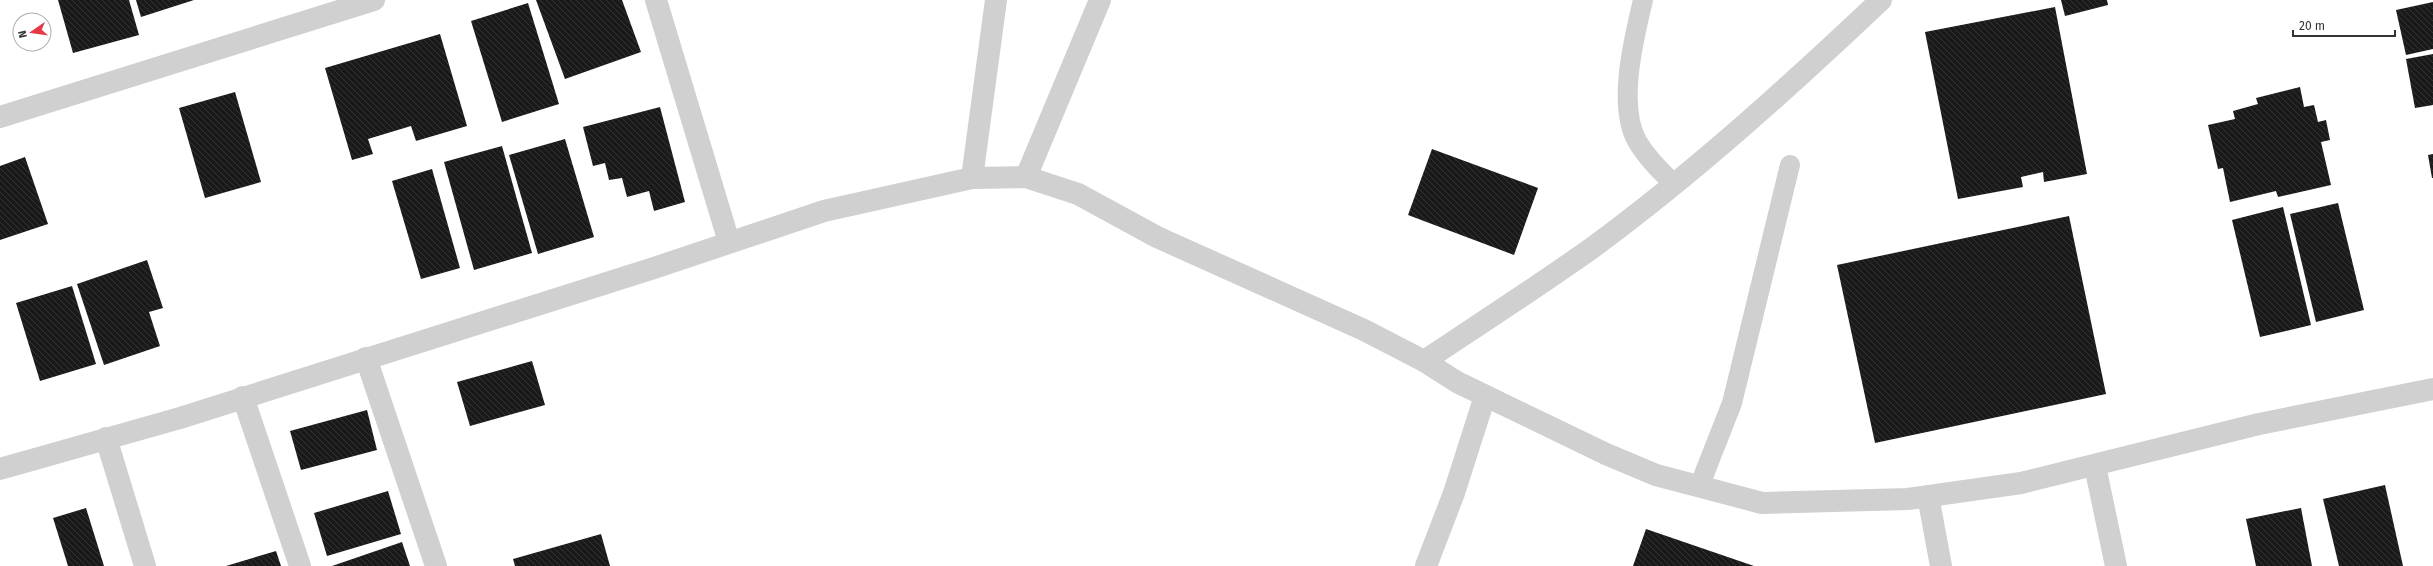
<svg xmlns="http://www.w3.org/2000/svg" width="2433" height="566" viewBox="0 0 2433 566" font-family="'Fira Sans',sans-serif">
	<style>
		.building { fill: url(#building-back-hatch) }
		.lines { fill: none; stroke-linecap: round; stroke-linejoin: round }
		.service { stroke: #d0d0d0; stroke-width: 20 }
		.minor { stroke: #d0d0d0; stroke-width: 22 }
		.tertiary { stroke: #d0d0d0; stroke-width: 22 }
	</style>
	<defs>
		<pattern id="building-back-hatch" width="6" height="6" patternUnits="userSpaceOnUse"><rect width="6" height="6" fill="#1a1a1a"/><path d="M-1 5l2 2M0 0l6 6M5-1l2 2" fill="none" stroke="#333"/></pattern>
	</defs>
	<rect width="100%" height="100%" fill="#fff"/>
	<g class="building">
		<path d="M58,0h71l10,35 -66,18z"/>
		<path d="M136,0h58l-53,17z"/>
		<path d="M536,0h86l19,52 -76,27z"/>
		<path d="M2061,0h46l1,5 -43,11z"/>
		<path d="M2433,2v47l-27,6 -10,-45z"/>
		<path d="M528,3l31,101 -57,18 -31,-101z"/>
		<path d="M2055,7l32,167 -43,8 -1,-10 -22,5 2,10 -65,12 -33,-167z"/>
		<path d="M440,34l27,92 -51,15 -5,-15 -43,13 5,15 -21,6 -27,-92z"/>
		<path d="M2433,54v51l-18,3 -9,-49z"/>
		<path d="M2300,87l4,20 10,-2 4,17 8,-2 4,20 -9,2 10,43 -53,12 -2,-6 -46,11 -7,-34 -5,1 -10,-44 27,-6 -2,-8 25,-7 -2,-6z"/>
		<path d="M235,92l26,90 -56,16 -26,-90z"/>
		<path d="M660,107l25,95 -31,9 -5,-20 -22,6 -5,-19 -13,2 -4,-17 -12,3 -10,-39z"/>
		<path d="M565,139l29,98 -56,17 -29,-99z"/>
		<path d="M502,146l30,107 -58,17 -30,-108z"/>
		<path d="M1432,149l106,39 -24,67 -106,-40z"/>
		<path d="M2433,154v24h-1l-4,-23z"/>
		<path d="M25,157l23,67 -48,16v-74z"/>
		<path d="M432,169l28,99 -39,11 -29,-98z"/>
		<path d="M2338,203l26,107 -48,12 -26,-108z"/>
		<path d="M2283,207l28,118 -51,12 -28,-117z"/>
		<path d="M2069,216l37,178 -231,49 -38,-178z"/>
		<path d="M147,260l16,48 -14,4 11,34 -56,19 -27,-81z"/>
		<path d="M72,286l24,78 -56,17 -24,-78z"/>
		<path d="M532,361l13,44 -75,21 -13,-44z"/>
		<path d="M367,410l10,40 -76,20 -11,-39z"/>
		<path d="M2385,485l18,81h-64l-16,-67z"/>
		<path d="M388,491l13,43 -74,22 -13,-43z"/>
		<path d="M86,508l18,58h-36l-15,-48z"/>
		<path d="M2301,508l11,58h-56l-10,-47z"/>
		<path d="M1646,529l108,37h-121z"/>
		<path d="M601,534l9,32h-95l-2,-7z"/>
		<path d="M402,542l8,24h-78z"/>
		<path d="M276,551l5,15h-55z"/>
	</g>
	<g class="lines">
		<g class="service">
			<path d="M1643,0c-9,38 -26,105 -6,141 10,17 22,29 36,42"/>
			<path d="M1699,487l33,-84 58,-238"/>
		</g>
		<g class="minor">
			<path d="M0,117l374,-117"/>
			<path d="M1026,177l74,-177"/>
			<path d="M972,178l24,-178"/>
			<path d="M366,358l70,208"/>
			<path d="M1424,361c56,-37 113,-74 168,-113 102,-75 197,-161 289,-248"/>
			<path d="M243,397l57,169"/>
			<path d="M106,438l39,128"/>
			<path d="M2095,466l21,100"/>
			<path d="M1928,496l13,70"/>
		</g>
		<g class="tertiary">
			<path d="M656,0l73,242"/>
			<path d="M0,469l180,-51 474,-150 170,-57 148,-33 54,-1 52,17 79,43 207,93 60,31 33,21 149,72 50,21 106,28 146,-4 113,-16 238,-59 174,-35"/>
			<path d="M1426,566l28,-73 31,-97"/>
		</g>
	</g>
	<g transform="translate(32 32) rotate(257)"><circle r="19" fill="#ffffff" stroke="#adadad"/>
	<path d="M0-3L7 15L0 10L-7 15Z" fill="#e63946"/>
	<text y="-6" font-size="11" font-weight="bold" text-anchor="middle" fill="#333333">N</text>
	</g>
	<path d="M2293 30v6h102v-6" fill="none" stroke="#333333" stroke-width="2"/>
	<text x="2299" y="30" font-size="12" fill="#333333" stroke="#ffffff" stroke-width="3" paint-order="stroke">20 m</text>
</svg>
